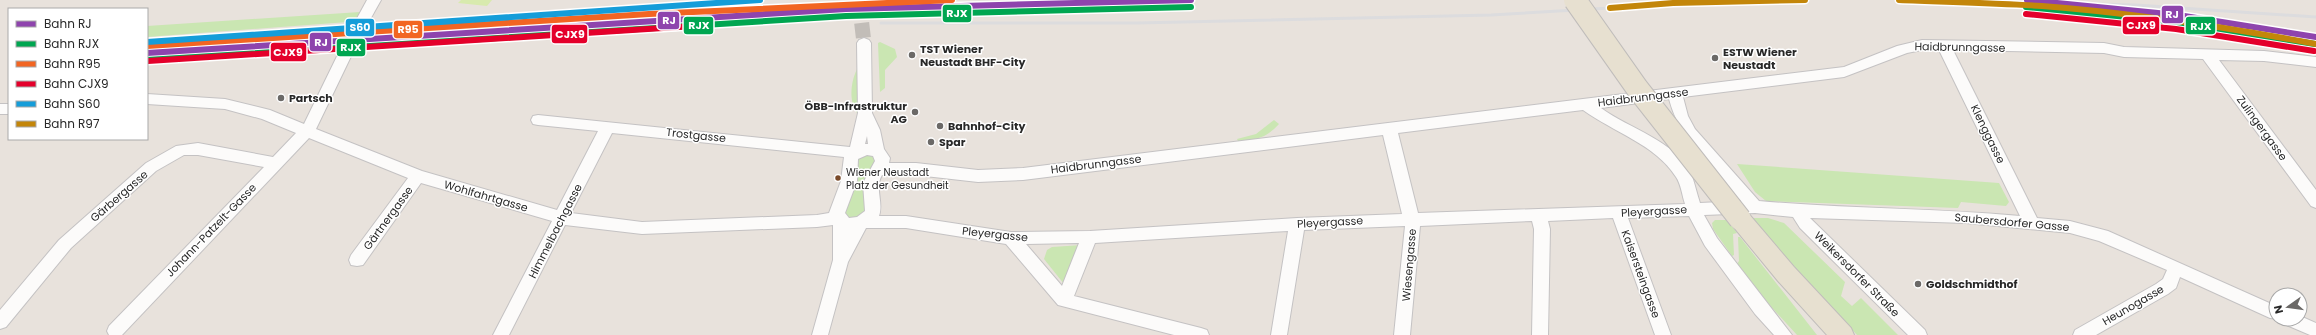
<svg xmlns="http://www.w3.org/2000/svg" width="2316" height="335" viewBox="0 0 2316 335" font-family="Poppins,sans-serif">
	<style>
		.green { fill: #cae6b2 }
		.pitch { fill: #d8eaae }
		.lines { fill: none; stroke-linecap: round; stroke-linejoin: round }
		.street-tunnel { stroke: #c2bdb8; stroke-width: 15; stroke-dasharray: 15 8; stroke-linecap: butt }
		.street-casing { stroke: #c4c2c3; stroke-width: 2 }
		.primary-casing { stroke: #c0bdbb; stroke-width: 2 }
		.street { fill: #fcfbfa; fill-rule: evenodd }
		.primary { fill: #e7e0d0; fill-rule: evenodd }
		.rail { stroke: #dcdcde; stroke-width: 3 }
		.primary-bridge-casing { stroke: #c0bdbb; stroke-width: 24; stroke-linecap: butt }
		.primary-bridge { stroke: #e7e0d0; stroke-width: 22 }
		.rail-1-casing { stroke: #fff; stroke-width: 9 }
		.rail-2-casing { stroke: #fff; stroke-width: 9 }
		.rail-3-casing { stroke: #fff; stroke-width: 9 }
		.rail-4-casing { stroke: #fff; stroke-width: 9 }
		.rail-5-casing { stroke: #fff; stroke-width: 9 }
		.rail-6-casing { stroke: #fff; stroke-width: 9 }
		.rail-1 { stroke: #8e44ad; stroke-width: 6 }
		.rail-2 { stroke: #00a651; stroke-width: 6 }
		.rail-3 { stroke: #f26522; stroke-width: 6 }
		.rail-4 { stroke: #e4002b; stroke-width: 6 }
		.rail-5 { stroke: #159dd9; stroke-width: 6 }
		.rail-6 { stroke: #c3860a; stroke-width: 6 }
		.poi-dot { fill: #6b6967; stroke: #fff; stroke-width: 1.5 }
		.bus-dot { fill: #7a4b2a; stroke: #fff; stroke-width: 1.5 }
		.labels { text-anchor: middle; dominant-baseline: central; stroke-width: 3; stroke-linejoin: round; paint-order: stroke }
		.bus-label { font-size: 10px; fill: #282828; stroke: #fff; text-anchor: start }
		.street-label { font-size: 11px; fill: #282828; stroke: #fff }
		.poi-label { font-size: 11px; font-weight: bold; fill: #282828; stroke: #fff; text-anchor: start }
		.line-badge { stroke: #fff; stroke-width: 1.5 }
		.badge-label { font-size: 11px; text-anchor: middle; font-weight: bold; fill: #fff }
	</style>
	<rect width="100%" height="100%" fill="#e8e2dc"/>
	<g class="green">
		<path d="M360,12l-2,11 -10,-1 -201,15v-11z"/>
		<path d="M880,42l15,7 2,8 -12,13v18l-5,4 -2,-49z"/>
		<path d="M858,67l-1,46c-9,-13 -6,-33 1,-46z"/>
		<path d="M1274,120l5,4c-14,15 -22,15 -41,17l-1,-2 19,-5z"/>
		<path d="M864,154l7,1 4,5 -9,19v31l-3,6 -11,3 -7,-5 13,-56z"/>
		<path d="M1737,164l262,19 10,19 -3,4 -45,-4 -3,6 -192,-7 -11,-9z"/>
		<path d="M1751,218h17l16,5 61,59 -4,14 11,10 9,-8 37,37h-41l-85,-89z"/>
		<path d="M1715,220h12l10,13 -4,1 1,21 -2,1 -19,-27 -1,-6z"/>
		<path d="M1738,237h2l77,98h-20l-43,-47 -17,-24 2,-3z"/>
		<path d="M1082,245l-18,39 -20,-25 3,-9 5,-3z"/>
	</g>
	<path class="pitch" d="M461,0h31l-5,6 -29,-3z"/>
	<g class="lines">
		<g class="street-tunnel">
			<path d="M859,0l5,43"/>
			<path d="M349,46l13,-24"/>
		</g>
		<g class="street-casing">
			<g id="street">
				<path d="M367,0h14l-14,25h-10l-2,-3z"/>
				<path d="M864,38l5,2 2,3 1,70 8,17 4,19 6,9 -1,5h27l62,7 45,-2 821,-101 53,-21 25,-6 182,3 20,4 140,4 52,6v10l-52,-6 -45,-1 97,130v18l-5,-2 -108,-147 -79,-2 -20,-4 -151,-3 84,168 33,3 38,10 168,75v13h3l-9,-1 -90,-41 -4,11 -8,6 -72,41h-23l2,-5 81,-46 7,-5 4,-9 -68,-29 -29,-8 -104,-10 -156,-5 115,112 2,5h-19l-108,-107 -7,-11 -38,-4 -51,2 13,23 75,97h-18l-19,-21 -50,-68 -16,-30 -61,2 43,117h-16l-42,-117 -65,3 2,8 -2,106h-16l2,-106 -2,-8 -112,5 -10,109h-16l11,-109 -101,4 -17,105h-16l17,-104 -193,12 -21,53 127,32 6,2 2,5h-35l-116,-30 -52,-61 -100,-16h-40l-18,34 -20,73h-16l21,-75v-35l-16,2 -175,7 -77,-9 -56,110h-16l59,-114 -131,-38 -58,82 -6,1 -6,-1 -2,-5 2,-5 57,-77 -99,-40 -187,197h-13l-2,-4 2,-5 155,-159 -66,-12h-14l-28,16 -85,77 -65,79 -6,2v-19l59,-70 87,-77 30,-17 22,-3 75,14 23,-24 -34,-14 -37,-10 -78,-5v-10l78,5 45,11 34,14 38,-78 2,-3h10l2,3 -40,83 106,42 135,39 41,-79 -60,-6 -5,-1 -2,-4 2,-4 5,-1 312,32 8,-34 -1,-70 2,-3zM1922,50h17l81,166c-87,-8 -174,-7 -261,-15l-64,-72 -7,-13 -5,-19 161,-20 63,-24zM1669,99c11,42 44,71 72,102l-41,2c-3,-9 -5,-18 -8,-27 -16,-36 -63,-47 -91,-68zM1583,110c30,22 72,34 93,67 5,7 6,18 9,27l-267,9 -20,-80zM612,133l232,24 -3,24 -12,32 -12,2 -175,7 -71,-9zM1383,135l19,79 -105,4 -207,13 -79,1 -105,-16h-27c5,-14 -5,-28 3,-41h34l62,7 45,-2zM867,136l1,8h-3zM867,155l6,1 2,5 -12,22 2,28 -8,6 -8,1 -4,-5 12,-32 1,-22zM1079,243l-17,43 -36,-42z"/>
				<rect x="0" y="104" width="9" height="10"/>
				<path d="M2300,316l16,7v12h-6l-26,-11 -2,-5h18z"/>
			</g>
		</g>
		<g class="primary-casing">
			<path id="primary" d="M1740,210l8,3 46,54 57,61 3,7h-27l-49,-54 -46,-56 -3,-6 3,-6z"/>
		</g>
		<use href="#street" class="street"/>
		<use href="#primary" class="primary"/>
		<g class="rail">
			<path d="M2057,3l79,2 180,12"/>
			<path d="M881,23h256l354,-8 119,-7"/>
		</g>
		<g class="primary-bridge-casing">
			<path id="primary-bridge" d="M1575,0l62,88 103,131"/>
		</g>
		<use href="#primary-bridge" class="primary-bridge"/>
		<g class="rail-1-casing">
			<g id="rail-1">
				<path d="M2027,0l151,15 138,22"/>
				<path d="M147,53l699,-44 345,-9"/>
			</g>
		</g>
		<g class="rail-2-casing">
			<g id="rail-2">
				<path d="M2026,7l151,15 138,22"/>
				<path d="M147,60l699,-44 345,-9"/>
			</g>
		</g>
		<g class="rail-3-casing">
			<path id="rail-3" d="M147,46l502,-32 303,-14"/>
		</g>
		<g class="rail-4-casing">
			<g id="rail-4">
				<path d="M2026,14l150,15 138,22"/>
				<path d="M148,61l562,-36"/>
			</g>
		</g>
		<g class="rail-5-casing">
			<path id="rail-5" d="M147,42l613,-42"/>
		</g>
		<g class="rail-6-casing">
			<g id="rail-6">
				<path d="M1899,0c48,2 95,3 143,6 92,7 183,21 274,38"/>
				<path d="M1610,8l63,-5 132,-3"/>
			</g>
		</g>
		<use href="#rail-1" class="rail-1"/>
		<use href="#rail-2" class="rail-2"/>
		<use href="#rail-3" class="rail-3"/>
		<use href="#rail-4" class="rail-4"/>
		<use href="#rail-5" class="rail-5"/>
		<use href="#rail-6" class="rail-6"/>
	</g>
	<g class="poi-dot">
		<circle cx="912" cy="55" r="4"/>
		<circle cx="1715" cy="58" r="4"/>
		<circle cx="281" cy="98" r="4"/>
		<circle cx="915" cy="112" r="4"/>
		<circle cx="940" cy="126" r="4"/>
		<circle cx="931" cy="142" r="4"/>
		<circle cx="1918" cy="284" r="4"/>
	</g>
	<circle class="bus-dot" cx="838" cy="178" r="3.5"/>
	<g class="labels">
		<g class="bus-label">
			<text x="846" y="172">Wiener Neustadt<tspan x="846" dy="13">Platz der Gesundheit</tspan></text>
		</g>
		<g class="street-label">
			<text transform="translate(1960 47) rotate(1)">Haidbrunngasse</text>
			<text transform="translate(1643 97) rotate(-7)">Haidbrunngasse</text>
			<text transform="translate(2262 128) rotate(54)">Zulingergasse</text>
			<text transform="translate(1988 134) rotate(64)">Klenggasse</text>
			<text transform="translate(696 135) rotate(6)">Trostgasse</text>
			<text transform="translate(1096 164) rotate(-7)">Haidbrunngasse</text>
			<text transform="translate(119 196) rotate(-41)">Gärbergasse</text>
			<text transform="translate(486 196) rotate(16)">Wohlfahrtgasse</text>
			<text transform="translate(1654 211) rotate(-3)">Pleyergasse</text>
			<text transform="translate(388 218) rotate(-54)">Gärtnergasse</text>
			<text transform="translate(1330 222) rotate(-3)">Pleyergasse</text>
			<text transform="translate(2012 222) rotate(5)">Saubersdorfer Gasse</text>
			<text transform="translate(211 230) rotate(-46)">Johann-Patzelt-Gasse</text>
			<text transform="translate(555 231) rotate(-63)">Himmelbachgasse</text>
			<text transform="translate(995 234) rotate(6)">Pleyergasse</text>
			<text transform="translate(1409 265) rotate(-85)">Wiesengasse</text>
			<text transform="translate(1641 274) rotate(70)">Kaisersteingasse</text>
			<text transform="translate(1857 274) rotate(45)">Weikersdorfer Straße</text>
			<text transform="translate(2133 305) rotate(-30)">Heunogasse</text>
		</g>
		<g class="poi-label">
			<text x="920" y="49">TST Wiener<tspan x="920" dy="13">Neustadt BHF-City</tspan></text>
			<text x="1723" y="52">ESTW Wiener<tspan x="1723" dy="13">Neustadt</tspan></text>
			<text x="289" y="98">Partsch</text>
			<text x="907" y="106" text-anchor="end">ÖBB-Infrastruktur<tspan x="907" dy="13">AG</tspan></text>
			<text x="948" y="126">Bahnhof-City</text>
			<text x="939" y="142">Spar</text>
			<text x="1926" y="284">Goldschmidthof</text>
		</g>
	</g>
	<g class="line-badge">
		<rect x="942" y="4" width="30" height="19" rx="4" fill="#00a651"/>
		<rect x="2161" y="5" width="23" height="19" rx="4" fill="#8e44ad"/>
		<rect x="657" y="11" width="23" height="19" rx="4" fill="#8e44ad"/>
		<rect x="683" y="16" width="31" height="19" rx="4" fill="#00a651"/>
		<rect x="2122" y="16" width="38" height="19" rx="4" fill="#e4002b"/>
		<rect x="2185" y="16" width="31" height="19" rx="4" fill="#00a651"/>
		<rect x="345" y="18" width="30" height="19" rx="4" fill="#159dd9"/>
		<rect x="393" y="20" width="30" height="19" rx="4" fill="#f26522"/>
		<rect x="551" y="24" width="37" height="20" rx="4" fill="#e4002b"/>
		<rect x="309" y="32" width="23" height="20" rx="4" fill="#8e44ad"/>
		<rect x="336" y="38" width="30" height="19" rx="4" fill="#00a651"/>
		<rect x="270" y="42" width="37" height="20" rx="4" fill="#e4002b"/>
	</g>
	<g class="badge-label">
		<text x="957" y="17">RJX</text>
		<text x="2172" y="18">RJ</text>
		<text x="669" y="24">RJ</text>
		<text x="699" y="29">RJX</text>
		<text x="2141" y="29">CJX9</text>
		<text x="2201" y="30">RJX</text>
		<text x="360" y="31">S60</text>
		<text x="408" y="33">R95</text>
		<text x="570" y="38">CJX9</text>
		<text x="321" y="46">RJ</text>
		<text x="351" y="51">RJX</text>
		<text x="288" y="56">CJX9</text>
	</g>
	<rect x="8" y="8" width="140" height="132" fill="#ffffff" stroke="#a9a9a9"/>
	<rect x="16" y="21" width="20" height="6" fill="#8e44ad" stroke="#a9a9a9"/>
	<text x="44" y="28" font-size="12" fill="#282828">Bahn RJ</text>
	<rect x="16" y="41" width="20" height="6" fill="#00a651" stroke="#a9a9a9"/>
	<text x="44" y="48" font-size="12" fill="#282828">Bahn RJX</text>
	<rect x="16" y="61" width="20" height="6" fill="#f26522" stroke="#a9a9a9"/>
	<text x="44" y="68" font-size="12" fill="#282828">Bahn R95</text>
	<rect x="16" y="81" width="20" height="6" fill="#e4002b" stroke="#a9a9a9"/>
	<text x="44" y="88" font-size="12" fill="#282828">Bahn CJX9</text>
	<rect x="16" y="101" width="20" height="6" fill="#159dd9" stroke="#a9a9a9"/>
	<text x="44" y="108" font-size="12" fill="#282828">Bahn S60</text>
	<rect x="16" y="121" width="20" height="6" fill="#c3860a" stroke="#a9a9a9"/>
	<text x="44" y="128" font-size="12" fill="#282828">Bahn R97</text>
	<g transform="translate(2288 307) rotate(256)"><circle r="19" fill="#ffffff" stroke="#a9a9a9"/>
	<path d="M0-3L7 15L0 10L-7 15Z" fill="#6b6967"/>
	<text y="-6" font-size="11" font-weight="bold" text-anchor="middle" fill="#282828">N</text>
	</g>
</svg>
